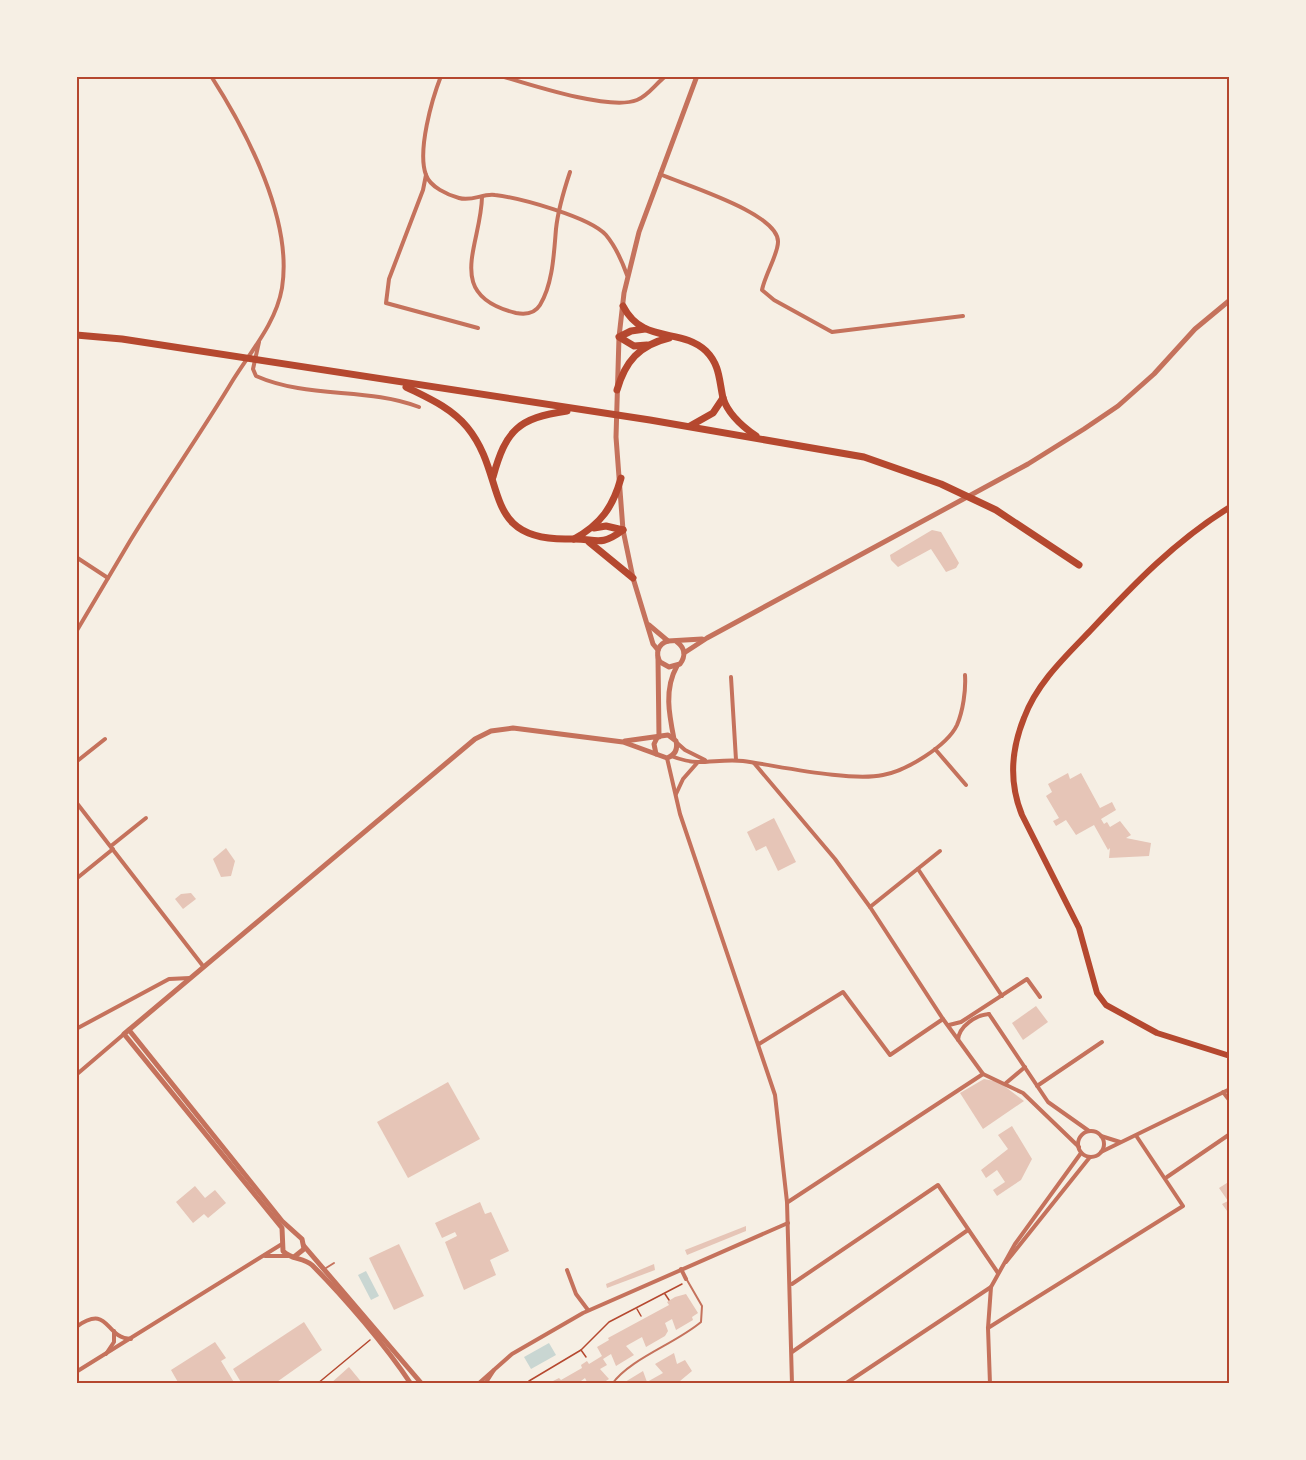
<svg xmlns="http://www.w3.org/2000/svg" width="1306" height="1460" viewBox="0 0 1306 1460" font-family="'Public Sans',sans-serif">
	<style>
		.water { fill: #c9d6d2 }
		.building { fill: #e6c5b7 }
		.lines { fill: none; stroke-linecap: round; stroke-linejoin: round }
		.path { stroke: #b5482f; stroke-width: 1.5 }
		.service { stroke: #c5725c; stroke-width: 2 }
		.minor { stroke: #c5725c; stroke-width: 4 }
		.tertiary { stroke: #c5725c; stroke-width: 5 }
		.secondary { stroke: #b5482f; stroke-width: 6 }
		.trunk { stroke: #b5482f; stroke-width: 7 }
		.neatline { fill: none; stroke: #b5482f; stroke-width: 2 }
	</style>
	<rect width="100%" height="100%" fill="#f6efe4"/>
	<g class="water">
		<path d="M366,1271l13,25 -8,4 -13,-25z"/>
		<path d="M549,1343l7,12 -25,14 -7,-12z"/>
	</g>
	<g class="building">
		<path d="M932,530l9,2 18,31 -3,5 -10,4 -15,-23 -33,18 -7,-7 -1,-5z"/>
		<path d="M1068,773l2,6 11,-6 19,35 12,-6 4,8 -15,9 3,5 3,-2 3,5 10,-6 11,14 -5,3 25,5 -2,13 -40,2 1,-10 -2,2 -14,-25 -18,10 -10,-15 -10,6 -3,-5 6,-3 -13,-22 6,-4 -4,-8z"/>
		<path d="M774,818l22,44 -18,9 -12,-25 -10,5 -9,-19z"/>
		<path d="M226,848l9,13 -4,15 -10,1 -8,-18z"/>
		<path d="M191,893l5,6 -13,10 -8,-10 6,-5z"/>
		<path d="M1036,1006l12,16 -25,18 -11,-17z"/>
		<path d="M984,1079l15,3 25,19 -41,28 -23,-36z"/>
		<path d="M448,1082l32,57 -72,39 -31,-56z"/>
		<path d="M1012,1126l20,33 -11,21 -24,16 -4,-6 12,-8 -8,-12 -11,8 -5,-8 27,-21 -10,-14z"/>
		<path d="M1230,1181v34l-8,-11 6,-3 -9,-13z"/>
		<path d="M195,1186l10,12 10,-8 11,13 -18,15 -4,-4 -11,9 -17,-21z"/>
		<path d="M480,1202l5,12 6,-2 18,39 -19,9 6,15 -32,15 -19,-48 12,-6 -2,-4 -13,6 -7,-15z"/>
		<path d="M746,1226v5l-59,24 -2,-5z"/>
		<path d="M399,1244l25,52 -30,14 -25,-52z"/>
		<path d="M654,1264l1,6 -48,18 -1,-4z"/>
		<path d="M686,1294l12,19 -6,4 1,3 -17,10 -4,-11 -7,4 3,8 -3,5 -19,11 -4,-10 -16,9 8,9 -18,11 -5,-12 -8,5 4,6 -7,4 9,10 -8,5h-16l2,-2 -2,-4 -8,6h-23l-1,-3 6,-3 2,2 21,-12 -1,-3 6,-4 2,3 13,-8 -5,-9 12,-7 -1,-2 61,-33 -2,-3 8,-5z"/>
		<path d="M304,1322l18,28 -48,34h-32l-9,-15z"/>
		<path d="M215,1342l11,16 -5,3 14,23h-56l-8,-14z"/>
		<path d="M674,1353l3,11 8,-4 7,11 -12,10 -4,3h-50l-1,-2 18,-11 4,11 16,-9 -8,-9z"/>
		<path d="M349,1367l14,17h-33z"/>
	</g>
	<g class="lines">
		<g class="path">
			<path d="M665,1294l4,6"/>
			<path d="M637,1309l4,7"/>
			<path d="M581,1350l28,-28 73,-38"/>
			<path d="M317,1384l53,-44"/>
			<path d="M530,1384l-1,-3 52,-31 5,7"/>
		</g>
		<g class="service">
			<path d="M326,1268l8,-5"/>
			<path d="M612,1384c19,-26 63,-40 89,-62l1,-16 -15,-26"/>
		</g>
		<g class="minor">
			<path d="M441,76c-9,23 -24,75 -15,99 4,12 22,20 33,23 13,4 24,-5 36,-3 25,3 95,22 111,40 10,12 16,26 21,40"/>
			<path d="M501,76c30,9 109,35 136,24 12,-5 19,-17 29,-24"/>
			<path d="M660,174c24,11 119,39 118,68 0,12 -13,33 -16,48l12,10 58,32 131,-16"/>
			<path d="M426,175l-3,15 -34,89 -3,24 92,25"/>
			<path d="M482,197c-1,49 -39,98 34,116 10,2 19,0 24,-8 13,-21 14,-53 16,-76 2,-19 8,-39 14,-57"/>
			<path d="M259,342l-6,27 3,7c52,23 111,11 163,31"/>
			<path d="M76,557l32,21"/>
			<path d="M76,632c18,-30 36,-61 54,-91 33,-54 70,-106 103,-161 18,-29 43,-57 49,-92 11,-68 -35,-156 -71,-212"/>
			<path d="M731,677l5,83"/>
			<path d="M676,742l9,8 20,10"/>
			<path d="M935,749l31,36"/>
			<path d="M671,756c8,3 18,6 27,6 15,0 30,-3 45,-1 36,5 107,21 140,14 23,-4 64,-29 74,-50 6,-14 9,-35 8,-50"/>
			<path d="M667,758l13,56 95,281 12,107 5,182"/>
			<path d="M76,762l29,-23"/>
			<path d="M754,763l81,96 35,48 73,112 40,55 40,19 56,54"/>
			<path d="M676,794l7,-15 15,-17"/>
			<path d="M76,802l127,164"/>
			<path d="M111,846l35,-28"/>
			<path d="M918,869l84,127"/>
			<path d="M76,879l37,-30"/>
			<path d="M870,907l70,-56"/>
			<path d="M989,1014l59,88 41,29"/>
			<path d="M949,1025l12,-3 66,-43 13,18"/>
			<path d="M76,1029l93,-50 21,-1"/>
			<path d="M958,1040c1,-14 18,-25 31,-26"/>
			<path d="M759,1044l84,-52 47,63 53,-36"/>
			<path d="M76,1075l48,-41"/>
			<path d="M1006,1083l19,-16"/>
			<path d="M1037,1086l65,-44"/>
			<path d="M1223,1092l7,9"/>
			<circle cx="1091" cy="1144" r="13"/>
			<path d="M1101,1136l19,6"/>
			<path d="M1101,1152l129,-63"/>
			<path d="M1167,1177l63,-43"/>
			<path d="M788,1202l195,-128"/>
			<path d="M265,1256h23"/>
			<path d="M1006,1262l84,-105"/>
			<path d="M681,1269l5,10"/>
			<path d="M567,1270l9,24 12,16"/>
			<path d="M792,1284l146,-99 60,88"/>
			<path d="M76,1327c34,-24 28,11 55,12"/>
			<path d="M988,1328l195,-122 -46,-69"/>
			<path d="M792,1352l176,-122"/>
			<path d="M106,1354l8,-12v-11"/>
			<path d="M76,1372l206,-128"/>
			<path d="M478,1384l34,-30 71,-41 205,-90"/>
			<path d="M485,1384l9,-14"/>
			<path d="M845,1384l146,-97"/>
			<path d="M990,1384l-2,-56 3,-41 24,-43 66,-91"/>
		</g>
		<g class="tertiary">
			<path d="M649,625l19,16 34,-2"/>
			<path d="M668,641c-10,3 -13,12 -8,21l9,5 11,-3c6,-8 5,-16 -3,-22"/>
			<path d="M658,650l-5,-6 -20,-66 -10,-48 -7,-93 3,-100 5,-44 15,-61 58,-156"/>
			<path d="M684,653l23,-15 321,-174 56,-35 34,-23 36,-32 41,-45 35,-29"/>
			<path d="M658,658l1,79"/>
			<path d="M674,739c-5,-25 -10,-50 3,-73"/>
			<path d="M625,741l43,-6 8,6c2,8 -1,14 -9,17l-11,-4 -2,-10 3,-6"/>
			<path d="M129,1030l153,191 20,18 2,10 -10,8"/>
			<path d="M304,1246l118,138"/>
			<path d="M411,1384c-25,-38 -67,-87 -99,-119 -9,-8 -21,-5 -29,-14l-1,-23 -158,-194 351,-295 16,-8 22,-3 110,14 33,12"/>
		</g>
		<path class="secondary" d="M1230,507c-56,35 -96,77 -140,124 -25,26 -53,52 -66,87 -13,32 -15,65 -2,97l57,113 18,65 9,12 51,28 73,23"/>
		<g class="trunk">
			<path d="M623,306c20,39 58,21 83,45 14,14 13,29 17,47 5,16 20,29 33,38"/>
			<path d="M645,329l-14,2 -12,6 15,9 13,-1"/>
			<path d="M76,335l46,4 528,81 214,37 77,27 55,26 83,55"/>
			<path d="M406,387c22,11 44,20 61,40 42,51 12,115 104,112 25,-1 28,9 52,-9"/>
			<path d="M617,390c8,-28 22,-45 52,-52"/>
			<path d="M690,426l23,-13 10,-15"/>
			<path d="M493,477c13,-47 25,-59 74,-66"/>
			<path d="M594,528l12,-2 17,4"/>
			<path d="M574,539c27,-15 39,-32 47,-61"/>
			<path d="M589,542l44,36"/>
		</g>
	</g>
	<rect width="1306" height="1460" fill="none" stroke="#f6efe4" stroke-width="156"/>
	<rect x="78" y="78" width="1150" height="1304" class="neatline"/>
</svg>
